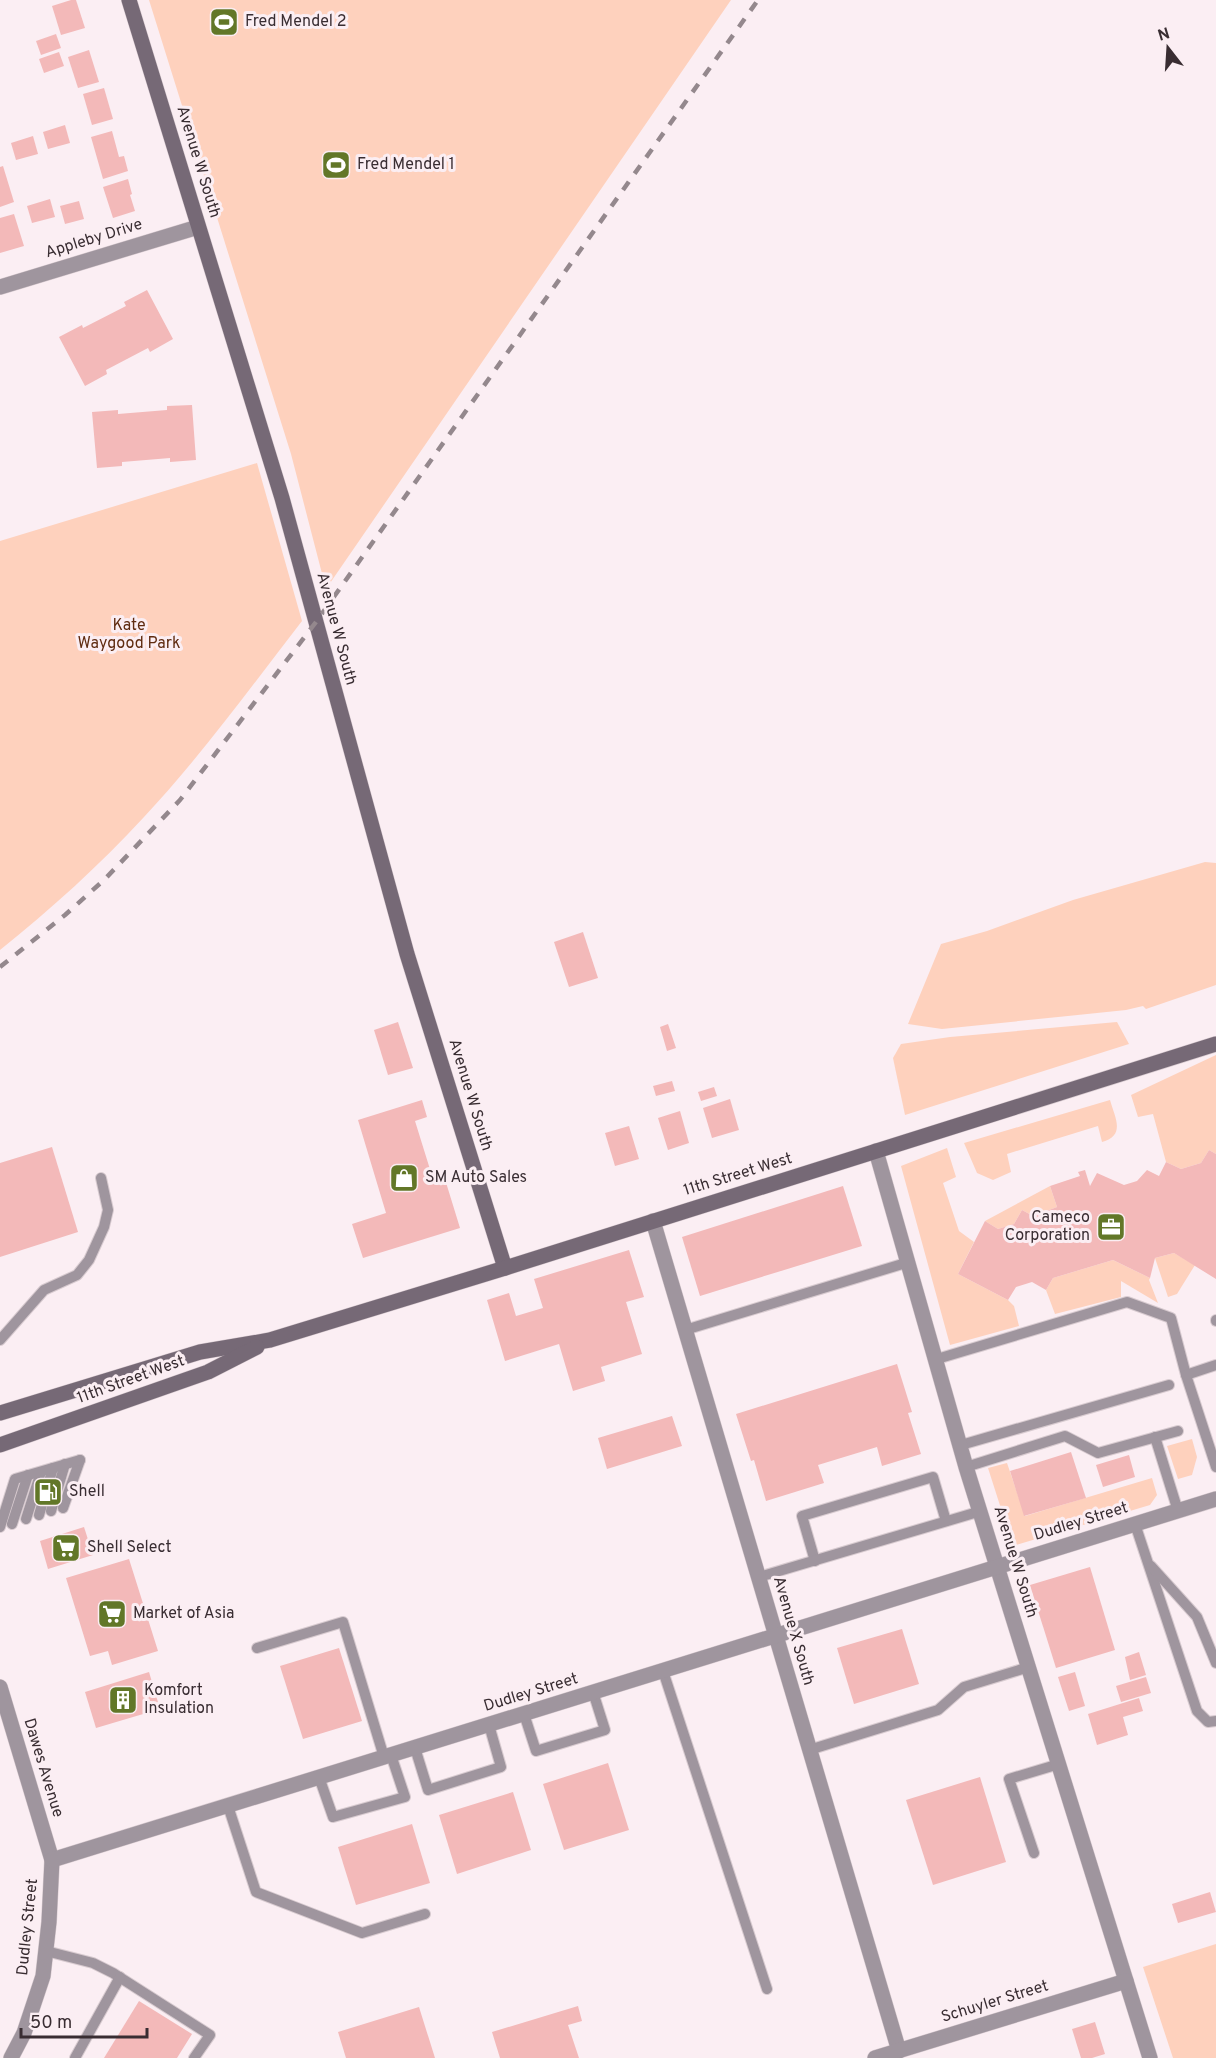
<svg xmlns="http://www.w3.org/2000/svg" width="1216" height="2058" viewBox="0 0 1216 2058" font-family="Overpass,sans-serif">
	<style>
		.green { fill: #fed1bd }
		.building { fill: #f3b9b9 }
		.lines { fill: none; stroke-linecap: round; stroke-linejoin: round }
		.lane-casing { stroke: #d8cbd0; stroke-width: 12 }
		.street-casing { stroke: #d8cbd0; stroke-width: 16 }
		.secondary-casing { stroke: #d8cbd0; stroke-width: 16 }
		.lane { stroke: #9f959e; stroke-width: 10 }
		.street { stroke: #9f959e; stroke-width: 15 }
		.secondary { stroke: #766976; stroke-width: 15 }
		.rail { stroke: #94888d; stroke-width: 4.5; stroke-dasharray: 10 10; stroke-linecap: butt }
		.labels { text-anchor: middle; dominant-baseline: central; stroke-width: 6; stroke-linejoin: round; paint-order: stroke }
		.poi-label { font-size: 16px; fill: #392d32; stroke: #fbeef3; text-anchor: start }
		.street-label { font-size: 16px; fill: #392d32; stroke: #fbeef3 }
		.park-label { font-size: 16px; fill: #5f2b10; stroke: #fbeef3 }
	</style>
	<rect width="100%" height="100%" fill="#fbeef3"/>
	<g class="green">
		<path d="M149,0h582l-405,589 -35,-135z"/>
		<path d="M257,463l45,158c-51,66 -101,135 -158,196 -44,48 -93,92 -144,133v-409z"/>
		<path d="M1205,862l11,1v122l-70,24 -3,-3 -17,4 -184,19 -34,-5 33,-80 46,-13 86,-31z"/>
		<path d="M1117,1022l12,22 -224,71 -12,-57 8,-14 49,-7z"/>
		<path d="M1216,1055v99l-7,-4 -8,13 -20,6 -15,-7 -13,-48 -15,3 -7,-22z"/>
		<path d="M1110,1100c5,18 16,35 -8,42l-4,-16 -91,28 4,18 -18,8 -16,-7 -13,-30z"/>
		<path d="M947,1148l9,29 -13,6 16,48 15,11 -16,32 50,26 6,6 5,20 -69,19 -49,-179z"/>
		<path d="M1050,1186l7,21 -24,9 -11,-6 -8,14 -16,5 -13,-8z"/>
		<path d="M1174,1253l21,12 -18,29 -9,3 -13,-39z"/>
		<path d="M1113,1260l37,18 -1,2 9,23 -37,-22v16l-66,17 -9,-24 7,-12z"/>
		<path d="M1192,1439l5,18 -5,18 -14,4 -11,-33z"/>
		<path d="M1007,1463l18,53 127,-38 5,17 -7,10 -137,41 -25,-78z"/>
		<path d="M1216,1944v114h-43l-30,-91z"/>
	</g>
	<g class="building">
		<path d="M71,0h5l9,28 -24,7 -9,-29z"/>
		<path d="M56,34l5,14 -20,7 -5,-14z"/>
		<path d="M89,50l10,32 -21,6 -10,-31z"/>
		<path d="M59,52l5,14 -20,7 -5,-14z"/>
		<path d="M104,88l9,31 -21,6 -9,-31z"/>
		<path d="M65,125l5,18 -22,6 -5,-17z"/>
		<path d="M112,131l7,26 5,-1 4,15 -25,8 -12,-42z"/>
		<path d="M33,136l5,18 -22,6 -5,-17z"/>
		<path d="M3,166l11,36 -14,5v-40z"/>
		<path d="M128,179l4,15 -2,1 5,16 -22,7 -10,-31z"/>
		<path d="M50,199l5,18 -23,6 -5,-17z"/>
		<path d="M79,201l5,18 -19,5 -5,-18z"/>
		<path d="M14,214l10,32 -24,7v-35z"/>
		<path d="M147,290l26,49 -23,13 -2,-4 -42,22 1,4 -22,12 -26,-49 23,-12 1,3 43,-22 -2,-4z"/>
		<path d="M192,405l4,55 -26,2v-4l-48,4v4l-25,2 -5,-56 26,-2v4l49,-4v-4z"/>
		<path d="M583,932l15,46 -29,9 -15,-45z"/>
		<path d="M398,1022l15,46 -25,7 -14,-45z"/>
		<path d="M668,1024l8,24 -9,3 -7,-24z"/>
		<path d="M672,1081l3,10 -19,5 -3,-10z"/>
		<path d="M714,1087l3,9 -16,5 -3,-9z"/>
		<path d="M730,1099l9,31 -27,8 -9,-30z"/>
		<path d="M422,1100l5,17 -12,4 18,58 11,-3 16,52 -97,30 -11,-34 34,-11 -28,-93z"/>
		<path d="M680,1111l9,32 -21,7 -10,-32z"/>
		<path d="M629,1126l10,33 -24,7 -10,-33z"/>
		<path d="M52,1147l26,85 -78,25v-94z"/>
		<path d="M1209,1150l7,4v125l-42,-26 -19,5 -5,20 -37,-18 -60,18 -7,12 -14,-8 -16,5 -8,13 -50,-26 27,-53 13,8 16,-5 8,-14 11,6 24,-9 -7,-21 30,-10 -2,-4 7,-2 5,16 7,-13 27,12 13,-4 10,-11 12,6 7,-14 15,7 20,-6z"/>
		<path d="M843,1186l19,60 -162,50 -18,-59z"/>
		<path d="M629,1250l15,47 -18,5 16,52 -41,13 4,14 -32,10 -14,-47 -54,17 -18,-61 22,-7 7,23 27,-8 -9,-29z"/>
		<path d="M897,1364l15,48 -4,1 13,41 -39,12 -5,-19 -59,18 6,18 -58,18 -12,-41 -3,1 -15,-47z"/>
		<path d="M672,1416l10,30 -75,23 -9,-31z"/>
		<path d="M1071,1452l15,46 -62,18 -14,-45z"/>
		<path d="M1129,1455l6,22 -32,10 -7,-22z"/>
		<path d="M84,1527l9,28 -45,14 -8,-28z"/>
		<path d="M129,1559l29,92 -46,14 -4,-14 -18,5 -24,-78z"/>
		<path d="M1090,1567l25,83 -59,18 -26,-83z"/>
		<path d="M902,1629l17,55 -65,20 -17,-56z"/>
		<path d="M339,1648l23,73 -59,18 -23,-73z"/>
		<path d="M1139,1652l7,23 -16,5 -5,-23z"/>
		<path d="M149,1672l11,37 -64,19 -11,-36z"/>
		<path d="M1075,1672l10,34 -16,5 -11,-34z"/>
		<path d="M1146,1677l5,16 -30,9 -5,-16z"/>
		<path d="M1139,1698l4,13 -20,6 5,18 -31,10 -9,-31z"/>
		<path d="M608,1763l21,67 -65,20 -21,-66z"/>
		<path d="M980,1777l26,85 -73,23 -27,-85z"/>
		<path d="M513,1792l18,58 -74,24 -18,-59z"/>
		<path d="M412,1824l18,59 -74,22 -18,-58z"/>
		<path d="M1210,1892l6,20 -38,11 -6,-19z"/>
		<path d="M139,2001l53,33 -15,24h-73z"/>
		<path d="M578,2006l4,15 -14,4 11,33h-79l-8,-26z"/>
		<path d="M419,2007l16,51h-89l-8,-26z"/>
		<path d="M1095,2022l10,32 -13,4h-11l-9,-29z"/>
	</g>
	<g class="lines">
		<g class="lane-casing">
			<g id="lane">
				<path d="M1216,1320v1"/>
				<path d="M685,1330l224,-68"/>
				<path d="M0,1340l44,-50 33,-15 12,-15 15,-33 4,-17 -7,-32"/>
				<path d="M937,1359l190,-57 44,16 15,57"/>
				<path d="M1216,1365l-30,10 30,92"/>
				<path d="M1155,1437l23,74"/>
				<path d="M961,1445l208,-60"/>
				<path d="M966,1467l99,-31 33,17 80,-22"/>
				<path d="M63,1508l17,-48"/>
				<path d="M51,1511l14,-47"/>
				<path d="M39,1515l14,-47"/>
				<path d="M26,1519l15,-47"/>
				<path d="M12,1524l16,-49"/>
				<path d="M1135,1524l62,187 11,11 8,-1"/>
				<path d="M0,1527l15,-48 65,-19"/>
				<path d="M815,1561l-13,-45 131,-39 13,44"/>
				<path d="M1151,1566l46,51 19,46"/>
				<path d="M759,1577l222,-66"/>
				<path d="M257,1648l86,-26 41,135"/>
				<path d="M663,1671l104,318"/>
				<path d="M524,1714l12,37 69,-21 -12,-38"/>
				<path d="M415,1748l13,42 73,-23 -12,-42"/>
				<path d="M809,1750l129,-40 26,-23 65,-20"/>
				<path d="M319,1777l14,40 72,-20 -14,-42"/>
				<path d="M228,1806l28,86 106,41 63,-19"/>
				<path d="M1034,1853l-25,-74 50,-15"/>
				<path d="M46,1951l47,12 20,10 97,62 -16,23"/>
				<path d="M75,2058l45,-81"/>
			</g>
		</g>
		<g class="street-casing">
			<g id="street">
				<path d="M0,287l198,-60"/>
				<path d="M876,1151l90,316 184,591"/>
				<path d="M653,1221l246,830"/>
				<path d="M0,1687l52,173 -3,62 -6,54 -19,57 -13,25"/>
				<path d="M52,1860l1164,-361"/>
				<path d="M875,2058l251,-77"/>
			</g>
		</g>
		<g class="secondary-casing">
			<g id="secondary">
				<path d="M129,0l153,498 125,456 98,314"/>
				<path d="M0,1413l200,-61 70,-12 235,-72 711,-224"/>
				<path d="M0,1445l208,-73 49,-25"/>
			</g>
		</g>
		<use href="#lane" class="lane"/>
		<use href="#street" class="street"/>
		<use href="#secondary" class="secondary"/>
		<path class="rail" d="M0,967l65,-52 39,-35 76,-80 136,-178 442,-622"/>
	</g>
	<defs>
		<g id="stadium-square" transform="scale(1.5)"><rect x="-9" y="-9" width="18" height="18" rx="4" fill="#627728" stroke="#fbeef3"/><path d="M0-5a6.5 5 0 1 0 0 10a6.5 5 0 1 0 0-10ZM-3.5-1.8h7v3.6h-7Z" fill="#fff"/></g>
		<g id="shop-square" transform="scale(1.5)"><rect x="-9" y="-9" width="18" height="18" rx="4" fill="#627728" stroke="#fbeef3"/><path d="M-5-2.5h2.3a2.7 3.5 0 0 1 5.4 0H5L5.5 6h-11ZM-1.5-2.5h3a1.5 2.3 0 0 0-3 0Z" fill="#fff"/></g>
		<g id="office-square" transform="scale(1.5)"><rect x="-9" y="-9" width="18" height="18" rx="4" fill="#627728" stroke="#fbeef3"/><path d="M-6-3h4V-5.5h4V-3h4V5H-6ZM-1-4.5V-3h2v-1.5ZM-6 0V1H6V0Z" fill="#fff"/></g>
		<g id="fuel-square" transform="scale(1.5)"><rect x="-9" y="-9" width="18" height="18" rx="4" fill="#627728" stroke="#fbeef3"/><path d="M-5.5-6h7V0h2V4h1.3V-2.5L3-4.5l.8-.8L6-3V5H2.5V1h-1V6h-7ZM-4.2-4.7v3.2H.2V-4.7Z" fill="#fff"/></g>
		<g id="supermarket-square" transform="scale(1.5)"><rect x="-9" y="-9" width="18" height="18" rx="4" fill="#627728" stroke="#fbeef3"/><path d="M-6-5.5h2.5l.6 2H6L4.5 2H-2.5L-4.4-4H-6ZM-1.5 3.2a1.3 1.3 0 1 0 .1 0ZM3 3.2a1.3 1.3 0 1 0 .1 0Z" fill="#fff"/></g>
		<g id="building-square" transform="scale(1.5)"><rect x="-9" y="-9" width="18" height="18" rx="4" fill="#627728" stroke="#fbeef3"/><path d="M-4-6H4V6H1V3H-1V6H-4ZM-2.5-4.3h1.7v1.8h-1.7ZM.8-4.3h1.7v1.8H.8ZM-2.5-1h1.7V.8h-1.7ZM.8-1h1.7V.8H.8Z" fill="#fff"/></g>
	</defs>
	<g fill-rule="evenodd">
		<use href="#stadium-square" x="224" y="22"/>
		<use href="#stadium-square" x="336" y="165"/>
		<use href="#shop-square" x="404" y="1178"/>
		<use href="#office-square" x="1111" y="1227"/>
		<use href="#fuel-square" x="48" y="1492"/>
		<use href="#supermarket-square" x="66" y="1548"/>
		<use href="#supermarket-square" x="112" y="1614"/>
		<use href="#building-square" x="123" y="1700"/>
	</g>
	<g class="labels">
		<g class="poi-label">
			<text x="245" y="22">Fred Mendel 2</text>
			<text x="357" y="165">Fred Mendel 1</text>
			<text x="425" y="1178">SM Auto Sales</text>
			<text x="1090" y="1218" text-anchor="end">Cameco<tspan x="1090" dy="18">Corporation</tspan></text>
			<text x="69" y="1492">Shell</text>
			<text x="87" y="1548">Shell Select</text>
			<text x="133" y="1614">Market of Asia</text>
			<text x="144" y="1691">Komfort<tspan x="144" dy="18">Insulation</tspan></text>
		</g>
		<g class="street-label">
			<text transform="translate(198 162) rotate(73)">Avenue W South</text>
			<text transform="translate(94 239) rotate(-17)">Appleby Drive</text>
			<text transform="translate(336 629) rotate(75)">Avenue W South</text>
			<text transform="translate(470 1095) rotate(73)">Avenue W South</text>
			<text transform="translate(738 1175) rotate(-17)">11th Street West</text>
			<text transform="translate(131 1380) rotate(-20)">11th Street West</text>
			<text transform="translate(1081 1522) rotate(-17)">Dudley Street</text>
			<text transform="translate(1015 1562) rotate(73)">Avenue W South</text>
			<text transform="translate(793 1631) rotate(74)">Avenue X South</text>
			<text transform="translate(531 1693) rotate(-17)">Dudley Street</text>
			<text transform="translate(43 1768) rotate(73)">Dawes Avenue</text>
			<text transform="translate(28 1927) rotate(-84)">Dudley Street</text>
			<text transform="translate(995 2002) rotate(-17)">Schuyler Street</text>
		</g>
		<g class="park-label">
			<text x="129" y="626">Kate<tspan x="129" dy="18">Waygood Park</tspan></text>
		</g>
	</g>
	<g transform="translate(1168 48) rotate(343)" stroke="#fbeef3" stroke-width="4.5" paint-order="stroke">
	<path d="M0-4.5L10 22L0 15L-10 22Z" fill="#392d32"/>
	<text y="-9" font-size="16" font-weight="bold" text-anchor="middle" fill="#392d32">N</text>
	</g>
	<path d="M21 2028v9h126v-9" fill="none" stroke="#392d32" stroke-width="3"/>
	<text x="30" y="2028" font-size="18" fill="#392d32" stroke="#fbeef3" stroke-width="4.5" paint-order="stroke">50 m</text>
</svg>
